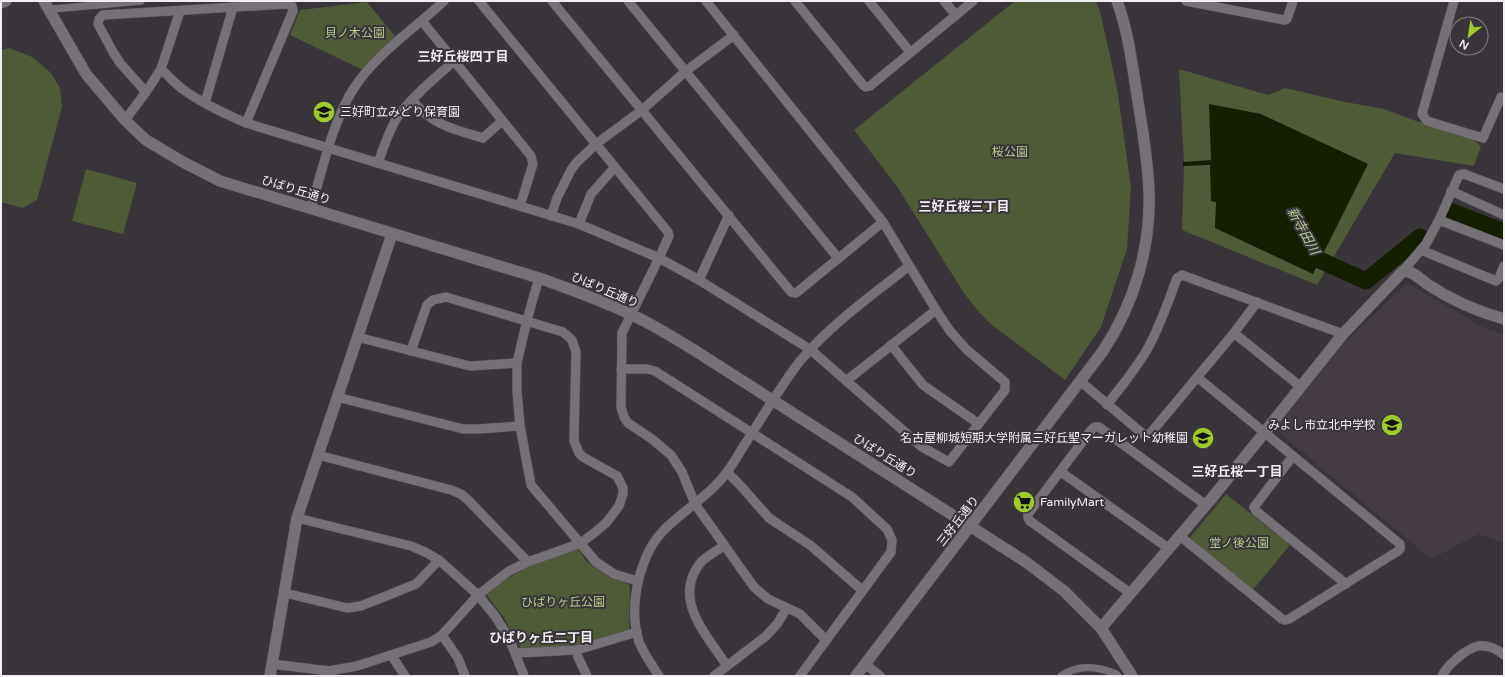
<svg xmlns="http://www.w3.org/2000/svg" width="1505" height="677" viewBox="0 0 1505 677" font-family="'Varela Round','Noto Sans JP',sans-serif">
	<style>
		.built { fill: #453c45 }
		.green { fill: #4f5b38 }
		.water { fill: #141e00 }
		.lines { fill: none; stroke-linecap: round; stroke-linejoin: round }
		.river { stroke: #141e00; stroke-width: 17 }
		.pedestrian-casing { stroke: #565357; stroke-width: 8 }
		.minor-casing { stroke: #565357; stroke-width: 10 }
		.tertiary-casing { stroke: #565357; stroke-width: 12 }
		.pedestrian { stroke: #767177; stroke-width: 7 }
		.minor { stroke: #767177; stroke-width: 9 }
		.tertiary { stroke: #767177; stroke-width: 11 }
		.labels { text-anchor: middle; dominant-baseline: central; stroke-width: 4; stroke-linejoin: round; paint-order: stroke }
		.park-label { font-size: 12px; fill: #b3ca8c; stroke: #39353a }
		.poi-label { font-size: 12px; fill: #f1eef1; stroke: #39353a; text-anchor: start }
		.street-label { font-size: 12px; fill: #f1eef1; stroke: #39353a }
		.neighbourhood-label { font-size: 13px; font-weight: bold; fill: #f1eef1; stroke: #39353a }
		.water-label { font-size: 13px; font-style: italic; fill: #b3ca8c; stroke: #39353a }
	</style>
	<rect width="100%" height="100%" fill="#39353a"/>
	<path class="built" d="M1407,283l79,46 18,5v209l-25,-9 -48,25 -156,-130 71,-88z"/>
	<g class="green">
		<path d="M1015,1h81l4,10 17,77 14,99 -4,62 -26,78 -36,53 -73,-55 -14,-14 -14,-18 -66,-105 -44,-58z"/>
		<path d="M367,2l32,39 -34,30 -75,-36 10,-25z"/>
		<path d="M9,48l23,9 19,16 9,15 2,19 -25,93 -14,8 -22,-6v-152z"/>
		<path d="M1179,69l89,26 17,-7 60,14 39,7 32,12 54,16 11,9 -7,20 -79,-13 -78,132 -135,-55 2,-66z"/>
		<path d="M86,169l51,14 -14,51 -51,-13z"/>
		<path d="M1226,494l64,51 -39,47 -64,-51z"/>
		<path d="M577,547l9,14 19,13 25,11 -1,47 -57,14 -51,2 -17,-30 -18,-24 21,-15 17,-10z"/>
	</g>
	<path class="water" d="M1209,104l52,10 107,50 -55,110 -98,-46 1,-26 -5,-1 -1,-36 -27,1v-4l28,-2z"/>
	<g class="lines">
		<g class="river">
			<path d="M1450,211l54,21"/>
			<path d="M1307,242l8,16 51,23 54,-44"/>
		</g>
		<g class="pedestrian-casing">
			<g id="pedestrian">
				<path d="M53,9l88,-8"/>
				<path d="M1061,676c18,-12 36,-10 55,-2l2,2"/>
			</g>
		</g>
		<g class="minor-casing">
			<g id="minor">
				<path d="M479,1l189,231 1,4 -10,22 -37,75 -1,74 3,10 4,6 24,16 19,16 11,17 13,32 59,83 14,12 32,15 26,26"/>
				<path d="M552,1l239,291 5,1 87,-71"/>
				<path d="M628,1l210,257"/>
				<path d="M795,1l68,84 3,2 4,-1 103,-85"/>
				<path d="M869,1l41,51"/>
				<path d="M944,1l12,14"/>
				<path d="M1186,1l98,19 3,-1 6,-18"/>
				<path d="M1454,1l-32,113 5,7 56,17 18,-41 3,1"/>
				<path d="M422,21l109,135 2,8 -13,42"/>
				<path d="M161,69c6,6 13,13 20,19 20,15 43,25 65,35l333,101 80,34 40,22 112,70 111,97 27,15 56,-72v-8l-38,-32 -17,-19 -14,-21 -53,-88 -177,-221"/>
				<path d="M146,92l-26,-29 -7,-11 -15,-28 1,-5 4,-4 184,-11 5,2 1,5 -47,112"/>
				<path d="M412,100c19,24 40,29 68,37l3,1 19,-17"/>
				<path d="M205,103l28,-96"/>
				<path d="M125,120l21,-28 15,-23 19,-58"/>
				<path d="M378,163c6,-16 11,-34 21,-48 15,-20 36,-37 55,-54"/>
				<path d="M1451,191l53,24"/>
				<path d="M311,208c11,-37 22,-88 43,-120 23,-35 60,-59 90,-87"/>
				<path d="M551,216l6,-18 14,-28 6,-8 19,-18 46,-34 44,-39 48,-36"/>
				<path d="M1439,220l65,25"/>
				<path d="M579,224l12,-30 24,-27"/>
				<path d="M1421,250l75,31 3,-3 5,-12"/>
				<path d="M1403,271l23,-27 13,-24 20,-45 5,-1 40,15"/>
				<path d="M539,278l-12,42 -10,43v28l3,35 11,59 65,77 18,12 23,7"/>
				<path d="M699,280l30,-65"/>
				<path d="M1234,333l67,54"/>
				<path d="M357,337l113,29 47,-3"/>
				<path d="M891,345l32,40 56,39"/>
				<path d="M621,369h26l8,2 197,126 35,32 5,11 -1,12 -91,124"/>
				<path d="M846,381l90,-71"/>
				<path d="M1080,381l63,53 6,1 85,-102 23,-31"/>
				<path d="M337,397l126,32h15l42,-3"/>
				<path d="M1107,405c15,-20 32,-39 43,-61 11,-21 19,-44 27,-66l5,-3 161,59"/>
				<path d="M318,455l133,35 10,4 8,7 59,61"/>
				<path d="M1293,456l-39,51 2,4 90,73"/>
				<path d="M727,472l13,13 29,33 41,27 52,45"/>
				<path d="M1061,472l107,76"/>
				<path d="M297,518l114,28 14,6 14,8 39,35 17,21 14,22 15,38"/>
				<path d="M1180,536l102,83 3,1 4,-1 109,-68 2,-2v-5l-203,-167"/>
				<path d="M724,546c-8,5 -17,10 -23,16 -30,37 6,73 26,104"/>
				<path d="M285,593l62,15 14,-2 55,-22 23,-24"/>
				<path d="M1130,593l-100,-72 -2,-3v-4l64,-85 3,-2h4l107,78"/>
				<path d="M442,635l16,23 7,18"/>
				<path d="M577,650l1,7 9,19"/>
				<path d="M516,653l61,-3 60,-18"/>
				<path d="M392,656l13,20"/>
				<path d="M272,664l57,7 28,-5 74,-24 11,-7 36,-40 31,-24 19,-9 53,-19 13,-10 12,-10 13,-17 4,-12v-6l-6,-12 -34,-19 -4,-4 -5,-12 2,-89 -4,-12 -9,-8 -117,-35 -13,3 -6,5 -16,46"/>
				<path d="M865,664l15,12"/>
				<path d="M659,676c-7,-11 -15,-22 -20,-34 -11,-36 0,-89 28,-115 20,-19 44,-33 60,-55 7,-9 12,-19 18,-28 18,-28 35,-57 55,-83 31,-37 71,-65 109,-95"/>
				<path d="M714,676l52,-40 11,-12 10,-16"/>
				<path d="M1442,676c5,-11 24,-27 36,-30 10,-1 19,3 26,9"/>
			</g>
		</g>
		<g class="tertiary-casing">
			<g id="tertiary">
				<path d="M44,1l42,73 39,46 21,20 35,21 39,20 319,97c31,11 62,22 91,36 22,10 43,23 64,36l332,212 38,29 37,37 31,48"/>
				<path d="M1,3l5,-2"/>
				<path d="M1101,628l111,-130 131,-164 60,-63c8,-1 18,8 24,13 24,16 49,27 77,35"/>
				<path d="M270,676l27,-158 95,-284"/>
				<path d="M856,676l247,-325c31,-47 48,-103 46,-160 -1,-32 -7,-64 -12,-96 -5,-32 -9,-64 -20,-94"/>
			</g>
		</g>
		<use href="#pedestrian" class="pedestrian"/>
		<use href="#minor" class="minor"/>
		<use href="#tertiary" class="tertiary"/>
	</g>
	<defs>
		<g id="school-disc" transform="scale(1.15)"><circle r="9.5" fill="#9eca2e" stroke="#39353a"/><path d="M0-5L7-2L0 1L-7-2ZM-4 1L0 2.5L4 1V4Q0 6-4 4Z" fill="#111"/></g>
		<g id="supermarket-disc" transform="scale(1.15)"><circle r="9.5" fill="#9eca2e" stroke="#39353a"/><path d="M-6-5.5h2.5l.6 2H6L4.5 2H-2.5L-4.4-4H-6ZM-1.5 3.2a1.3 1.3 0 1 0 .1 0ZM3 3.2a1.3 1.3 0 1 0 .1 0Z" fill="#111"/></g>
	</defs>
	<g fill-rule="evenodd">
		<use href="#school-disc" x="324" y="112"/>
		<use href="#school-disc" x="1392" y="425"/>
		<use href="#school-disc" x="1203" y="438"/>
		<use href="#supermarket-disc" x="1024" y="502"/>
	</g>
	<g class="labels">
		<g class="park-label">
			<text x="355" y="33">貝ノ木公園</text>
			<text x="1010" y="152">桜公園</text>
			<text x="1239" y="543">堂ノ後公園</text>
			<text x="563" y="602">ひばりヶ丘公園</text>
		</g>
		<g class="poi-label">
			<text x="340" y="112">三好町立みどり保育園</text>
			<text x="1376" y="425" text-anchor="end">みよし市立北中学校</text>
			<text x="1188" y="438" text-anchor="end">名古屋柳城短期大学附属三好丘聖マーガレット幼稚園</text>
			<text x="1040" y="502">FamilyMart</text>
		</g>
		<g class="street-label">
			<text transform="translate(296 190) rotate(17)">ひばり丘通り</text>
			<text transform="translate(605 290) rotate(23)">ひばり丘通り</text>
			<text transform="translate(885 456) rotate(32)">ひばり丘通り</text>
			<text transform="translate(958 521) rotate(-52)">三好丘通り</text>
		</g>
		<g class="neighbourhood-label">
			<text x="463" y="57">三好丘桜四丁目</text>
			<text x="964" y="207">三好丘桜三丁目</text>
			<text x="1237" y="472">三好丘桜一丁目</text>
			<text x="541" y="638">ひばりヶ丘二丁目</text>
		</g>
		<g class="water-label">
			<text transform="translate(1303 231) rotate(61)">新寺田川</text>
		</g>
	</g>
	<rect width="1505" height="677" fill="none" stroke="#f1eef1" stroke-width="4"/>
	<g transform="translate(1469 36) rotate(210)"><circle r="19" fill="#39353a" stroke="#837f83"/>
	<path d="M0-3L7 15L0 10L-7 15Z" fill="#9eca2e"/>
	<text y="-6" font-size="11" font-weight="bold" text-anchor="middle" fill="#f1eef1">N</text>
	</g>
</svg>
